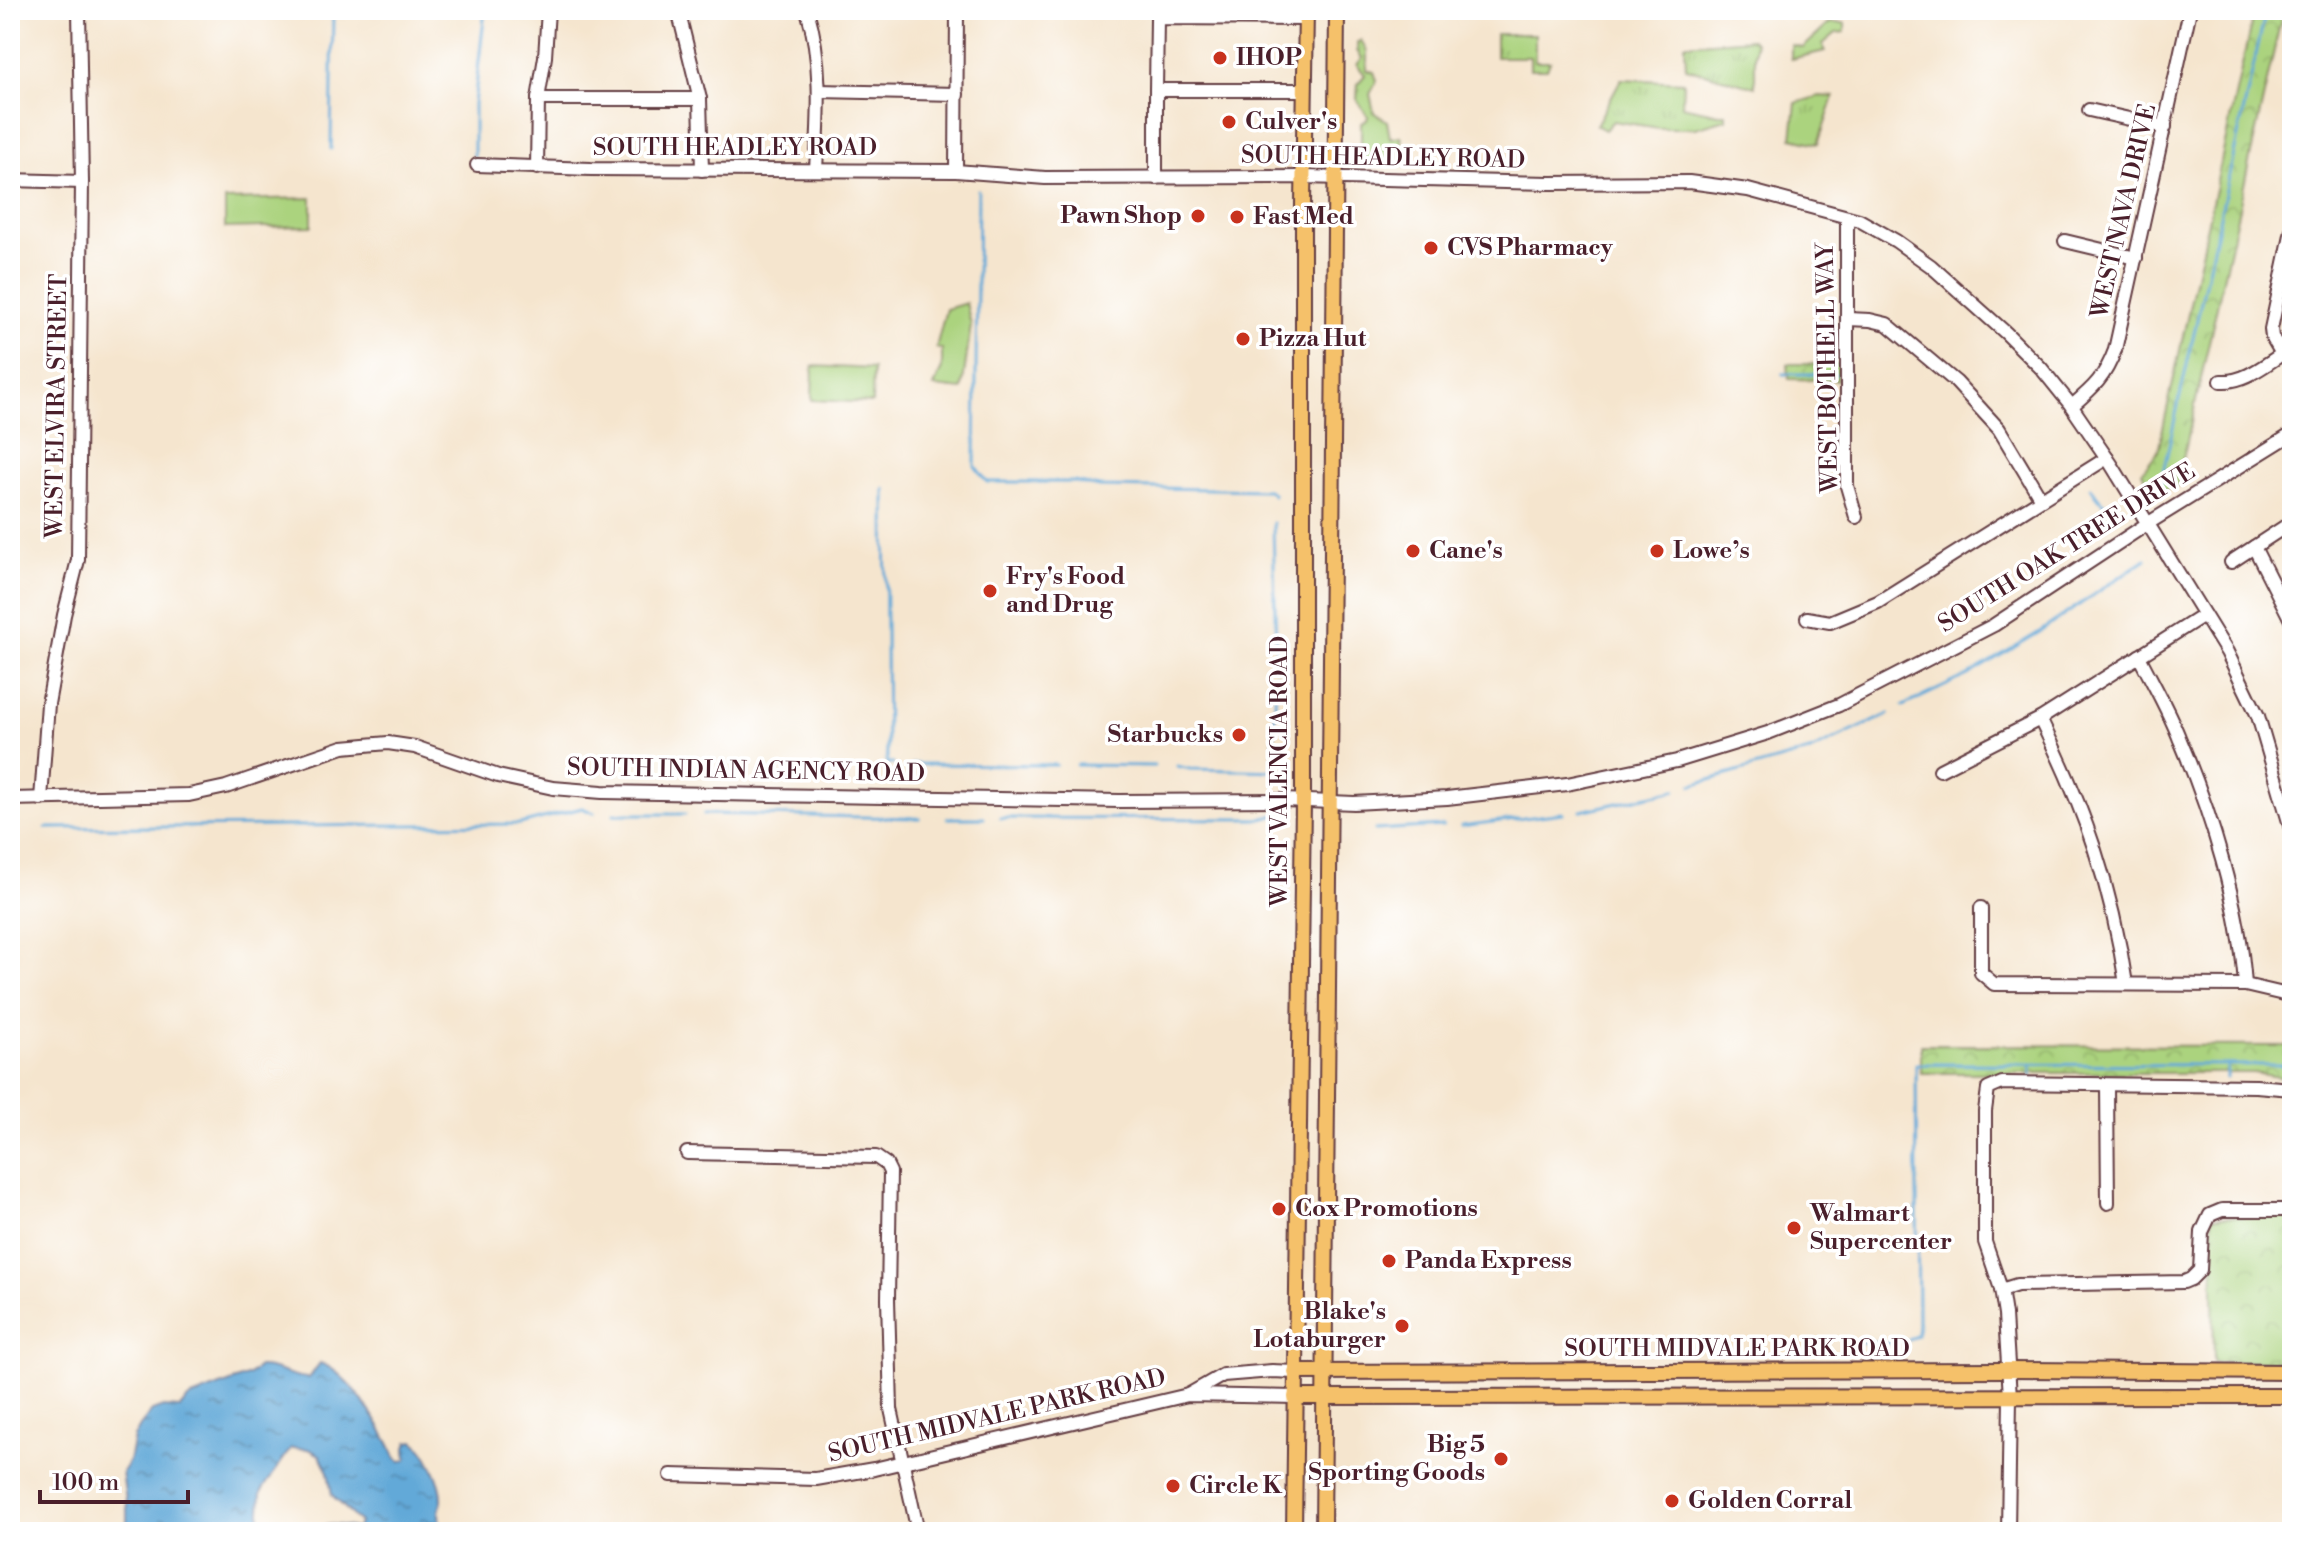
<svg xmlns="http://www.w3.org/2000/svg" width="2302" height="1542" viewBox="0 0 2302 1542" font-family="'Libre Bodoni',serif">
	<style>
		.grass { fill: url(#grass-tufts); stroke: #7a7954; stroke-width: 2 }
		.park { fill: url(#park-crowns); stroke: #7a7954; stroke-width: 2 }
		.pitch { fill: #abd37e; stroke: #7a7954; stroke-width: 2 }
		.water { fill: url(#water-ripples); stroke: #566482; stroke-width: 2 }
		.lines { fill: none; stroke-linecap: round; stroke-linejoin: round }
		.stream { stroke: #62a9d8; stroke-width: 3 }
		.minor-casing { stroke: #643d43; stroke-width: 16 }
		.major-casing { stroke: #643d43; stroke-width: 18 }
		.minor { stroke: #fff; stroke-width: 12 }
		.major { stroke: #f5c16b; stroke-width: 14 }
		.poi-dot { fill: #c8321e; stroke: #fff; stroke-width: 3 }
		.labels { text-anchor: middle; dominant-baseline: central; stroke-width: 7; stroke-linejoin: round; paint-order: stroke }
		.poi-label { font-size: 24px; font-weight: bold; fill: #4a1f2b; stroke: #fff; text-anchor: start }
		.street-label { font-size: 24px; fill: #4a1f2b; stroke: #fff }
	</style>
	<defs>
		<pattern id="grass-tufts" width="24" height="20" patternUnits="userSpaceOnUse" patternTransform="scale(2)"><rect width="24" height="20" fill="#abd37e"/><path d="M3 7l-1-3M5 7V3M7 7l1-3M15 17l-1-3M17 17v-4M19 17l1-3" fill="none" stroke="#95b56d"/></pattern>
		<pattern id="park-crowns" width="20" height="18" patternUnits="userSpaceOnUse" patternTransform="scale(2)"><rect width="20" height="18" fill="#abd37e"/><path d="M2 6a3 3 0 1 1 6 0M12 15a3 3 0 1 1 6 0" fill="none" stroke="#95b56d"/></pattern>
		<pattern id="water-ripples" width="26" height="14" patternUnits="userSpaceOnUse" patternTransform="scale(2)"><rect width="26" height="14" fill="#62a9d8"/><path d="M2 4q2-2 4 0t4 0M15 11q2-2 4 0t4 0" fill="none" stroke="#5389af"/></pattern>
	</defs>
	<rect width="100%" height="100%" fill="#fff"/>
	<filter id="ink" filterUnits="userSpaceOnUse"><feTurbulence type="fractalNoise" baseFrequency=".0125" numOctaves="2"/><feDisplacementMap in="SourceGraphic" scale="16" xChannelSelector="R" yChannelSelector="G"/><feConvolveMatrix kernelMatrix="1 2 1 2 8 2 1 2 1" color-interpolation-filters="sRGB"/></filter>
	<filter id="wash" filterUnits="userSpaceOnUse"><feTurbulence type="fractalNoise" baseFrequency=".006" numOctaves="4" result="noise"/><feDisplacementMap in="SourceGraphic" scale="32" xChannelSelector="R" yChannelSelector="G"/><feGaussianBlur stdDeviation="1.8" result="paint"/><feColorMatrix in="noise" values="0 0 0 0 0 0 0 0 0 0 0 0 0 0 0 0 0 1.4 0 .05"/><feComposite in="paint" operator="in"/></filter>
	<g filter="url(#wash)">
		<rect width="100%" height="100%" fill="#f5e5ce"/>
		<g class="grass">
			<path d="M1830,23h15v9l-9,1 -13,11 2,7 -34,8v-14l12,3z"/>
			<path d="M1496,34h39v27h15l-3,8h-17v-12h-34z"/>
			<path d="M1751,39l4,4v44l-69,-19 -1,-24z"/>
			<path d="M1361,40l6,11v19l7,2 3,9 -7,13 4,18 13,9 3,17 11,-2 2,10c-8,3 -14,6 -15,15l-27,-2v-36l6,-3 1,-4 -11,-16 1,-17 7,-8 -8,-10 5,-7 -5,-7v-8z"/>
			<path d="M1621,79l62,3 -1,24 37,8h7v5l-31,9h-36l-46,-7 -8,9 -9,-5z"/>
			<path d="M1819,96l15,1 -16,47 -26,-6 4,-35z"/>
		</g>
		<g class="park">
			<path d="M2254,10h29l-106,476 -23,6 -12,-20 16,-21z"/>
			<path d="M1788,364h50l-1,16 -48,-1z"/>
			<path d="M1921,1045l371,1v33l-39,-6h-332z"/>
			<path d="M2292,1216v145l-78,1 -2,-145z"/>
		</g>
		<g class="pitch">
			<path d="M312,198v28l-87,2v-28z"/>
			<path d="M966,303l5,22 -9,65 -28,-3 8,-19v-19l-6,-1 10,-39z"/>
			<path d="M813,366l60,3 -1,34 -60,-3z"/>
		</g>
		<path class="water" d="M320,1363c29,9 64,67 76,95l5,3 6,-1 -1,-12 2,-6 6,-1c13,9 29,43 28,59 0,3 -3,9 -3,13 0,7 2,11 1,19h-140c24,-8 33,-10 57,-3l2,-7 -27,-27 -4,-23 -8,-17 -11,-6 -18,-1 -30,44 -2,40h-132v-24l-5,-36 7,-11 5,-24 6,-11 12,-15 11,-4 17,1 9,-10 60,-23 10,-8c17,-1 32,11 50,11z"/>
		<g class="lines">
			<g class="stream">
				<path d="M331,149l2,-139"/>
				<path d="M474,155v-51l11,-94"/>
				<path d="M978,190l-3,276 12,16h87l25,5 169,3 5,3v2"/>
				<path d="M1783,374h52"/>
				<path d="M2091,487c6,10 14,22 27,21"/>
				<path d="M885,489l2,275h6"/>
				<path d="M2151,489l11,-12"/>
				<path d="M2158,495l108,-485"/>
				<path d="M1273,523l3,129"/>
				<path d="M1903,706l65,-31 70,-42 108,-74"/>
				<path d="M913,764l143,1"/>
				<path d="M1077,765l77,1"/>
				<path d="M1177,766l13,3 93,2"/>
				<path d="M1273,770l3,-96"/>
				<path d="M1692,785l118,-34 79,-37"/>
				<path d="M1581,811l95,-21"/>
				<path d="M614,814h71"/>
				<path d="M704,814l216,4"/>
				<path d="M947,818h37"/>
				<path d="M1000,818l261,1 16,-4"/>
				<path d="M1461,826l102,-13"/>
				<path d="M46,828l474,-4 62,-16 12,5"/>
				<path d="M1375,830l68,-4"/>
				<path d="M2031,1064v15"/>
				<path d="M2227,1066v12"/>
				<path d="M1909,1340l8,-5 1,-11 -2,-260 376,1"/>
				<path d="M1845,1343h47"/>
			</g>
		</g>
	</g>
	<g filter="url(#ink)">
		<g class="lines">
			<g class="minor-casing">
				<g id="minor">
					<path d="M678,10l22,89 2,71"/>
					<path d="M807,10c16,52 12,106 9,159"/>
					<path d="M1156,90l1,-72 149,1"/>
					<path d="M819,91l138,3"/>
					<path d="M538,99h162"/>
					<path d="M2089,110l76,17"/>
					<path d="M477,165l114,4 365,2 89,7 258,-1 247,6 139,-1 59,8 111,30 37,21 35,25 75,67 35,35 29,36 41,60 116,188 31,64 34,116"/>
					<path d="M537,168l1,-69 7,-42 3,-47"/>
					<path d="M956,171l1,-161"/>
					<path d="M1156,178v-88h149"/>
					<path d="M10,180l72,2"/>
					<path d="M1847,217v269l9,31"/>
					<path d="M2065,241l71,17"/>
					<path d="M1848,319l22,1 17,4 69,58 43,47 42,70"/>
					<path d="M2282,354l-10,-17 -1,-8 21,-99"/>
					<path d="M2221,381c26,2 49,-21 71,-33"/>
					<path d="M2072,406c22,-19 33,-29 43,-56l75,-340"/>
					<path d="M2254,547l38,75"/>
					<path d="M2231,562l61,-40"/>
					<path d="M1807,618l23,4 48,-20 229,-144"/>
					<path d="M2139,656c14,28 30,55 41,84 31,73 60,166 65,245"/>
					<path d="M2040,719c44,88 72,168 86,265"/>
					<path d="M1940,770l100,-51 164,-104"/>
					<path d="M10,799l179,-4 37,-8 117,-40 45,-4 27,4 83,29 55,12 49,4 517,9 165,-1 70,3 93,-5 120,-14 110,-23 91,-28 71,-28 155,-80 153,-101 145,-90"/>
					<path d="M41,799l7,-95 16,-89 14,-55 4,-378 -3,-172"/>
					<path d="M1981,908v65l13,11 251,1 47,11"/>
					<path d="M2107,1086l1,117"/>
					<path d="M687,1153l189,4 10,7 4,8 -2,127 3,110 27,123"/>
					<path d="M2001,1290l16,-5 167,-3 7,-3 9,-9 2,-38 8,-17 12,-5h70"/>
					<path d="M1188,1395l35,-20 49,-4 23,1"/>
					<path d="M671,1475l145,4 58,-10 314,-74 107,2"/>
					<path d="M2008,1532l2,-135 -5,-82 -4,-26 -16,-47v-131l3,-22 14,-6 254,3 36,3"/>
				</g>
			</g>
			<g class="major-casing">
				<g id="major">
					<path d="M1295,1372l712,-2 285,2"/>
					<path d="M1295,1397l997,-1"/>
					<path d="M1294,1532l9,-731v-597l3,-194"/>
					<path d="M1323,1532l14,-1522"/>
				</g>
			</g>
			<use href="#minor" class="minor"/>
			<use href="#major" class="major"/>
		</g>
	</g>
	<g class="poi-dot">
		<circle cx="1220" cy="58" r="8"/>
		<circle cx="1229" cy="122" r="8"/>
		<circle cx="1198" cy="216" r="8"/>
		<circle cx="1237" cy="217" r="8"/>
		<circle cx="1431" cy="248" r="8"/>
		<circle cx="1243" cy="339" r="8"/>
		<circle cx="1413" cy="551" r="8"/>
		<circle cx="1657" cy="551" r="8"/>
		<circle cx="990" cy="591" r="8"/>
		<circle cx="1239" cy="735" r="8"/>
		<circle cx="1279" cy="1209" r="8"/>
		<circle cx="1794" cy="1228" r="8"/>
		<circle cx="1389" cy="1261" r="8"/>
		<circle cx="1402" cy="1326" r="8"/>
		<circle cx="1501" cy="1459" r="8"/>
		<circle cx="1173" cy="1486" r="8"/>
		<circle cx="1672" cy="1501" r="8"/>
	</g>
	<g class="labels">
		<g class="poi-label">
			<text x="1236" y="58">IHOP</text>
			<text x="1245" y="122">Culver's</text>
			<text x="1182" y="216" text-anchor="end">Pawn Shop</text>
			<text x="1253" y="217">Fast Med</text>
			<text x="1447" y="248">CVS Pharmacy</text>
			<text x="1259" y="339">Pizza Hut</text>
			<text x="1429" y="551">Cane's</text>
			<text x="1673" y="551">Lowe’s</text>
			<text x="1006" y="577">Fry's Food<tspan x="1006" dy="28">and Drug</tspan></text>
			<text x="1223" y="735" text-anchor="end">Starbucks</text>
			<text x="1295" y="1209">Cox Promotions</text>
			<text x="1810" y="1214">Walmart<tspan x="1810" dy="28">Supercenter</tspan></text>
			<text x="1405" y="1261">Panda Express</text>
			<text x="1386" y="1312" text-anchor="end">Blake's<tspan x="1386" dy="28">Lotaburger</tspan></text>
			<text x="1485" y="1445" text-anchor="end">Big 5<tspan x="1485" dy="28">Sporting Goods</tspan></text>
			<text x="1189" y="1486">Circle K</text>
			<text x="1688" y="1501">Golden Corral</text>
		</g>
		<g class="street-label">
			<text x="735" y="148">SOUTH HEADLEY ROAD</text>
			<text transform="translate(1383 158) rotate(1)">SOUTH HEADLEY ROAD</text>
			<text transform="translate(2124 211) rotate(-77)">WEST NAVA DRIVE</text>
			<text transform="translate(1828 368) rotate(-91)">WEST BOTHELL WAY</text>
			<text transform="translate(57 406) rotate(-89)">WEST ELVIRA STREET</text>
			<text transform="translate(2067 548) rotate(-32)">SOUTH OAK TREE DRIVE</text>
			<text transform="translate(746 771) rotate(1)">SOUTH INDIAN AGENCY ROAD</text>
			<text transform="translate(1280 771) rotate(-90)">WEST VALENCIA ROAD</text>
			<text x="1737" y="1349">SOUTH MIDVALE PARK ROAD</text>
			<text transform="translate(997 1416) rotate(-13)">SOUTH MIDVALE PARK ROAD</text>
		</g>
	</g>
	<rect width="2302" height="1542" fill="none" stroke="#fff" stroke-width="40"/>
	<path d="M40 1490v12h148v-12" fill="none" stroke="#4a1f2b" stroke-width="4"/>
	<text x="52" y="1490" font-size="24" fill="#4a1f2b" stroke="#ffffff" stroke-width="6" paint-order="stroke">100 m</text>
</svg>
